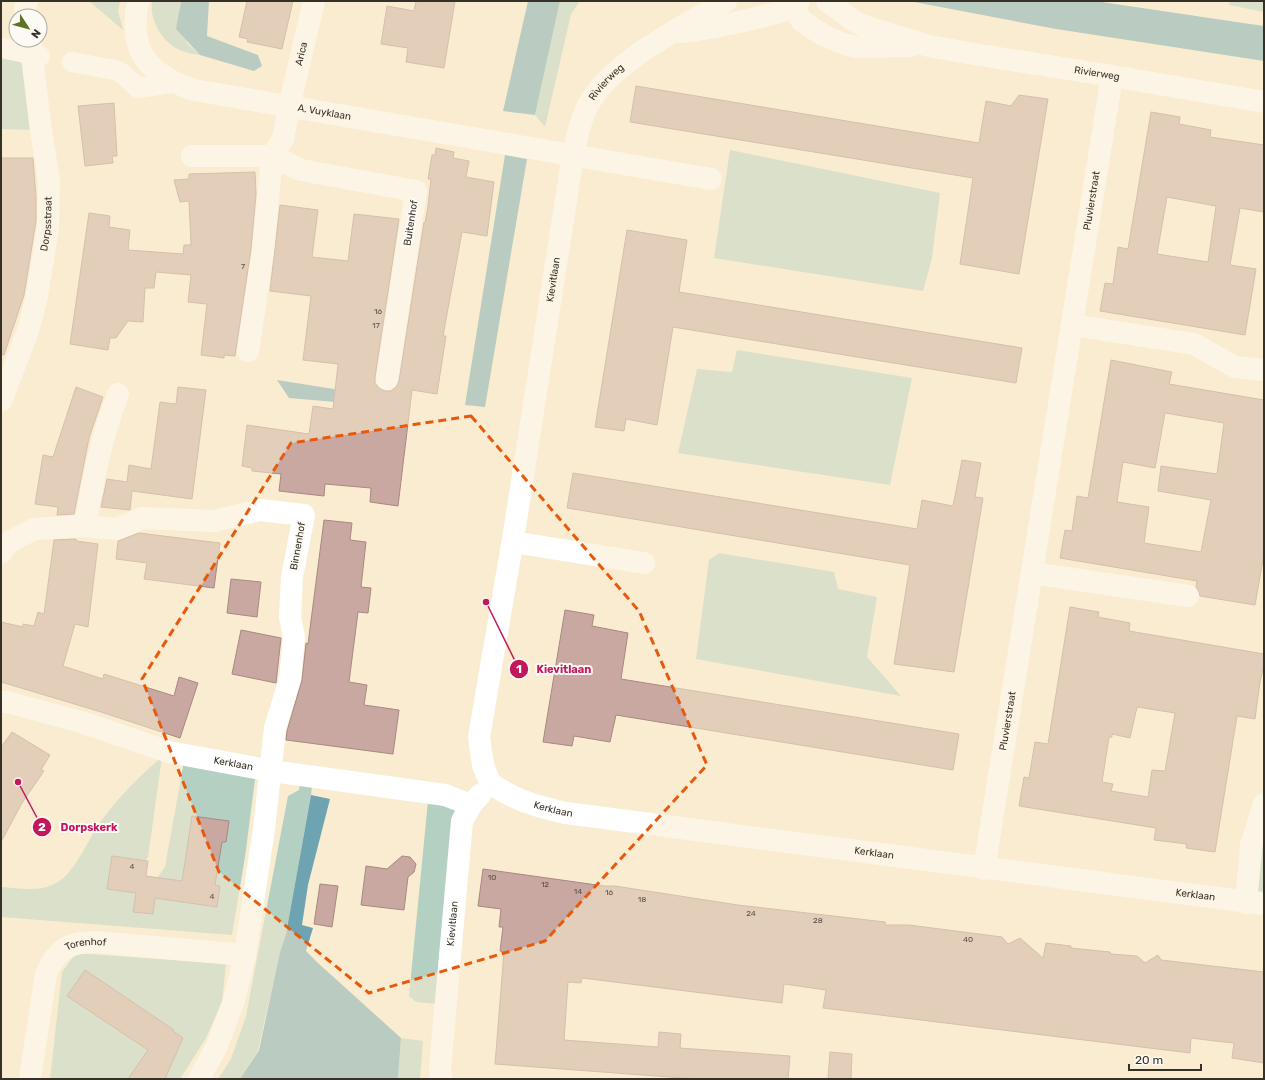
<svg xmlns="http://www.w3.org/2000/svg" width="1265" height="1080" viewBox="0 0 1265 1080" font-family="Rubik,sans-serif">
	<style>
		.green { fill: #b4d0c2 }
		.water { fill: #6ea4b1 }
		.building { fill: #c8a8a1; stroke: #a88982; fill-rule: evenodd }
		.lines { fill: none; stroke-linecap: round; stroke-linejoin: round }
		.pedestrian { stroke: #fff; stroke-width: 20 }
		.minor { stroke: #fff; stroke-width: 22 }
		.tertiary { stroke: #fff; stroke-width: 22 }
		.marked { fill: none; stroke: #e8590c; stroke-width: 3; stroke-dasharray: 8 5; stroke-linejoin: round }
		.labels { text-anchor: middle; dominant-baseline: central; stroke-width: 4; stroke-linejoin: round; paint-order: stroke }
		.number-label { font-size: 8px; fill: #5a4f45 }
		.street-label { font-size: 10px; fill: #363126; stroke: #fdfaf5 }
		.leader { fill: none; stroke: #c2185b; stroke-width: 1.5 }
		.callout-dot { fill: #c2185b; stroke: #fdfaf5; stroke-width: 1.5 }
		.mark-label { font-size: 12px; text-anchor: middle; font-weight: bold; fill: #fff }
		.callout-label { font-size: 11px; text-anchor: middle; font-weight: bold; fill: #c2185b; stroke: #fdfaf5; stroke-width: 4; stroke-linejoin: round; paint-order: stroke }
	</style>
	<rect width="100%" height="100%" fill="#faecd0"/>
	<g class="green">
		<path d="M89,1h31l-2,10 5,19z"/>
		<path d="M152,1h29l-2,7 8,35 13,12c-6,-1 -13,-2 -18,-4 -19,-7 -33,-31 -30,-50z"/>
		<path d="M560,1h20l-9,13 -26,113 -10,-12z"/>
		<path d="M1230,1h34v11l-35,-7z"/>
		<path d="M1,55l24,4 7,71 -31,-1z"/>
		<path d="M730,150l210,43 -8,65 -9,33 -209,-33z"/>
		<path d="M737,350l175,28 -22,107 -212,-32 19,-84 35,3z"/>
		<path d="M719,553l115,19 4,17 39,8 -10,60 34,39 -205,-37 13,-99z"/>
		<path d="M162,757l-14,100 -14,17 23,4 8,-11 19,-106 72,11 -11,85 -13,78 -231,-18v-30c16,1 36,5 51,-2 23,-9 35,-45 49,-64 18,-24 38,-45 61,-64z"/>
		<path d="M300,784l12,2 -1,9 -25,139 -6,18 -22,98 -18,29h-22l13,-20 15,-43 42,-220 11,-6z"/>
		<path d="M428,801l30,5 -20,198 -22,-2 -7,-6z"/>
		<path d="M1264,836v56l-6,-1z"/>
		<path d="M76,953l150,11 -4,38 -16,36 -26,41h-130l12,-107z"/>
		<path d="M401,1038l22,3 -3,38h-22z"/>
	</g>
	<g class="water">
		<path d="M181,1h28l-2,35 51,19 4,11 -8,5 -54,-16 -24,-26z"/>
		<path d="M528,1h32l-25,114 -32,-4z"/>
		<path d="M909,1h186l155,23 14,2v35l-208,-32z"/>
		<path d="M505,155l22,4 -42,248 -20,-2z"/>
		<path d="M277,380l76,12 -18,10 -46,-4z"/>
		<path d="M311,795l19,4 -22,86 -6,40 11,3 -7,23 12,12 83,75 -3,41h-158l19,-29 21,-98 6,-18z"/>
	</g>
	<g class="building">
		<path d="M247,1h46l-11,48 -35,-7 1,-3 -9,-2z"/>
		<path d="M416,1h39l-11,67 -38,-6 2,-14 -27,-4 6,-38 27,5z"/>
		<path d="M636,86l343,57 7,-42 25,5 8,-11 29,4 -29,175 -59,-10 13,-86 -343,-56z"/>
		<path d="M114,103l3,53h-5l1,7 -28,3 -7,-60z"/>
		<path d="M1151,112l29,5 -1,7 32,6 -1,7 54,8v67l-24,-4 -10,57 26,4 -11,66 -145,-24 5,-28 8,1 5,-37 10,2zM1167,197l49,9 -8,56 -51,-8z"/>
		<path d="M436,148l18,4 -1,6 16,3 -3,16 28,5 -7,54 -25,-4 -19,104h3l-9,58 -25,-4 -14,116 -28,-4 1,-14 -46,-4 -1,12 -45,-5 2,-17 -29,-3v-3l-10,-2 5,-41 62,9 4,-28 20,3 5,-45 -35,-4 8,-64 -41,-5 10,-86 38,5 -6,47 36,4 6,-47 45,5 -24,158v6l4,5 6,3h6l5,-4 3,-6 25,-159 1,1 3,-17 3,-27h-3l4,-24h3z"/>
		<path d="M1,158h32l3,39v24l-12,74 -20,60 -3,-1z"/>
		<path d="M255,172l1,22 -5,55 -16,107 -11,-1v3l-23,-3 6,-51 -19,-2 3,-27 -35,-3 -2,16h-9l-2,34 -15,-1 -12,17h-6l-2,12 -38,-6 19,-131 21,3 -1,11 21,3 -2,20 55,4 1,-9h7l-2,-44 -9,1 -6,-22 15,-1v-5z"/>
		<path d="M627,230l60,10 -8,52 343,56 -6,35 -343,-56 -16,98 -31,-6 -2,12 -29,-4z"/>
		<path d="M1111,360l61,12 -3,12 95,16v154l-9,51 -55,-9 -4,-10 1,-5 -137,-23 5,-28 7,1 5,-35 11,2zM1165,413l59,10 -7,51 -56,-8 -3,25 53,9 -10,52 -57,-9 5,-36 -32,-5 6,-40 32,6z"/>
		<path d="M76,387l27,10 -14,41 -15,76 -17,1 1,-8 -23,-3 8,-49 10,2z"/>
		<path d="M178,387l28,3 -14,109 -60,-8 -2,19 -29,-3 6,-28 20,3 2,-17 22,4 9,-67 16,2z"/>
		<path d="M962,460l19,3 -6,34 8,1 -29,174 -60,-8 16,-99 -343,-57 6,-35 344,56 5,-29 31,6z"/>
		<path d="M324,520l28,3 -2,17 16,2 -5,45 10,1 -3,25 -10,-1 -9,70 18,3 -3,20 35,5 -6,44 -107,-14 1,-9 15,-51 4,-37 2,1z"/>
		<path d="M139,533l81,10 -6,45 -70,-9 3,-16 -31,-4 2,-18z"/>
		<path d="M76,539v2l22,3 -10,83 -13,-3 -12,42 40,13 1,-5 70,22 5,-19 19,6 -18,55 -79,-26 -100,-30v-60l22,5v-3l11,2 4,-14 6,2 10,-74z"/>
		<path d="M231,579l30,3 -4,35 -30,-4z"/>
		<path d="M1070,607l29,5 -1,5 32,6 -1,8 135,23v11l-4,17 -5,37 -18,-3 -22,136 -29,-4 1,-4 -33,-4 2,-12 -137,-22 5,-29 5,1 6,-36 13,2zM1137,707l38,6 -10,58 -13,-1 -4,27 -37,-6 2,-7 -11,-2 7,-45h3v-3l18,4z"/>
		<path d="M565,610l29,5 -2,11 36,7 -7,46 338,55 -6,36 -337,-55 -6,27 -36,-6 -2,10 -29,-4z"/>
		<path d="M241,630l40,8 -5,45 -44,-9z"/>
		<path d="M12,732l38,23 -9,15 3,1 -22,32 -21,39v-95z"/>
		<path d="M192,816l37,5 -3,21h-4l-7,43 5,1 -3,21 -62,-9 -2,16 -20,-2 3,-19 -29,-4 5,-33 36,5 -2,15 36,5z"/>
		<path d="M402,856l8,1 6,7 -2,8 -6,5 -4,33 -43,-5 5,-39 21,3z"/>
		<path d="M483,869l121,17h11l123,19 147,17 1,3h23l93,12 6,7 12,-6 23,20 3,-15 25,3v2l39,4 1,2 26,2 8,7 13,-8 3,5 103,12v91l-32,-5 2,-15 -19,-2 -24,-3 -1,15 -367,-45 3,-18 -42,-6 -2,19 -200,-25 -1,5 -13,-1 -4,58 94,7 1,-15 22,2 -1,14 110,8 -2,23h-92l-201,-15 9,-112 -4,-1 3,-24h-4l2,-18 -23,-3z"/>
		<path d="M320,884l18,2 -6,41 -18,-3z"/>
		<path d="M85,970l89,60 -1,1 10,7 -18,41h-37l20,-29 -81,-54z"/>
		<path d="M830,1052l22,2 -1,25h-23z"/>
	</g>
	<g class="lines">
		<g class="pedestrian">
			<path d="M1,48l39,8"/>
			<path d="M72,62l47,9 19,17 34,-5"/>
		</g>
		<g class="minor">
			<path id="s1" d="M138,1c-10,50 9,73 56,89l517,89"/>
			<path d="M26,16l-1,-9 2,-6"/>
			<path d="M680,32c39,-4 76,-13 114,-24l5,-7"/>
			<path d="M192,156h80l29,14 115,21 -29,188"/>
			<path d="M1072,325l122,19 41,23 29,3"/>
			<path id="s2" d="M248,351l15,-100 9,-95 11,-17 6,-32 25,-106"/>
			<path id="s3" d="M1,401l27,-70 9,-35 11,-69 1,-46 -8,-50 -11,-91"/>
			<path d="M85,526c8,-45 16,-89 33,-132"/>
			<path d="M513,542l131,21"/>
			<path d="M1,553l8,-11 25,-13 51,-3 32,3 25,-11 72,3 46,-11 44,5 -12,62 -2,40 4,20 -4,42 -15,49 -11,101 -19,126 -11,45 -17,46 -18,33"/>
			<path d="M1032,573l156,23"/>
			<path id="s4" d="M1,702h6l74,20 88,30 103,19 173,24 26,10"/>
			<path id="s5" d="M490,783l-7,-18 -4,-28 35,-204 59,-378c4,-18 8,-39 18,-55 27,-42 93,-74 135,-99"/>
			<path id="s6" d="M490,783c24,17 48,24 76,30l698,91"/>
			<path id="s7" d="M984,869l128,-793"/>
			<path d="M1246,903l5,-58 13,-41"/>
			<path id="s8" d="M30,1079l16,-105c11,-25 23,-32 50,-32l149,13"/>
			<path id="s9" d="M441,1079l-1,-11 22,-247 9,-16 9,-10"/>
		</g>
		<g class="tertiary">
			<path d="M789,1l13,20 21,14 21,9 12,3 54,-1"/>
			<path id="s10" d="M827,1l27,20 10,5 65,20 45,8 138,22 152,26"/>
		</g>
	</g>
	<path d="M0 0H1265V1080H0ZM471,416l168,195 68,154 -162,176 -176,52 -150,-121 -77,-193 149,-236z" fill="#faecd0" fill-opacity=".55" fill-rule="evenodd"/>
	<path class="marked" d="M471,416l168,195 68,154 -162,176 -176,52 -150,-121 -77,-193 149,-236z"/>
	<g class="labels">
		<g class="number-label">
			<text x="243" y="266">7</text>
			<text x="378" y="311">16</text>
			<text x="376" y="325">17</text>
			<text x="132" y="866">4</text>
			<text x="492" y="877">10</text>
			<text x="545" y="884">12</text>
			<text x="578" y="891">14</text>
			<text x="609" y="892">16</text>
			<text x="212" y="896">4</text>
			<text x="642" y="899">18</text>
			<text x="751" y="913">24</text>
			<text x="818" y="920">28</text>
			<text x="968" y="939">40</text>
		</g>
		<g class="street-label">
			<text stroke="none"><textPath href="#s2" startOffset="304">Arica</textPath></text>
			<text stroke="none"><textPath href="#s10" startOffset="283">Rivierweg</textPath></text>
			<text stroke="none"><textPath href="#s5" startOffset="719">Rivierweg</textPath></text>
			<text stroke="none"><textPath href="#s1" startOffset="251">A. Vuyklaan</textPath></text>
			<text stroke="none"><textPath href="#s7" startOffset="677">Pluvierstraat</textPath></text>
			<text stroke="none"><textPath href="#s3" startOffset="184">Dorpsstraat</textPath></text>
			<text transform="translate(411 223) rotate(-81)">Buitenhof</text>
			<text stroke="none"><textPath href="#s5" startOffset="511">Kievitlaan</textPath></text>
			<text transform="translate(298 546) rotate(-80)">Binnenhof</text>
			<text stroke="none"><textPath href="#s7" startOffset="150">Pluvierstraat</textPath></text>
			<text stroke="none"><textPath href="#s4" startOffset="241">Kerklaan</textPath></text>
			<text stroke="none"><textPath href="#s6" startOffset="69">Kerklaan</textPath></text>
			<text stroke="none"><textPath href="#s6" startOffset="393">Kerklaan</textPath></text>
			<text stroke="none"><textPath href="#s6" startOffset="717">Kerklaan</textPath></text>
			<text stroke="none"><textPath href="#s9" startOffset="156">Kievitlaan</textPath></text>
			<text stroke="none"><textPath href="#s8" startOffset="160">Torenhof</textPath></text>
		</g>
	</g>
	<path class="leader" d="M486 602L519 669M18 782L42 827"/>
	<g class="callout-dot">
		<circle cx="486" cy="602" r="4"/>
		<circle cx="18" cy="782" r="4"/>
		<circle cx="519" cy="669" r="10"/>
		<circle cx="42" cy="827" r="10"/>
	</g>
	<g class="mark-label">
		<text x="519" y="673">1</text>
		<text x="42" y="831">2</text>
	</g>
	<g class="callout-label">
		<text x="564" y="673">Kievitlaan</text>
		<text x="89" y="831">Dorpskerk</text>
	</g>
	<rect width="1265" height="1080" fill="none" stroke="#363126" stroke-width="4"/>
	<g transform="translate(28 28) rotate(126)"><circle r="19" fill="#fdfaf5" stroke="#adaaa2"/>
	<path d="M0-3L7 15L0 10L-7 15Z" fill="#5e7323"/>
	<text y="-6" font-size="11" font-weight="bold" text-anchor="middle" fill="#363126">N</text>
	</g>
	<path d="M1129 1064v6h72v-6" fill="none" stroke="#363126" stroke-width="2"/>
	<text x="1135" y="1064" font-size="12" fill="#363126" stroke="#fdfaf5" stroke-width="3" paint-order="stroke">20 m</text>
</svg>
